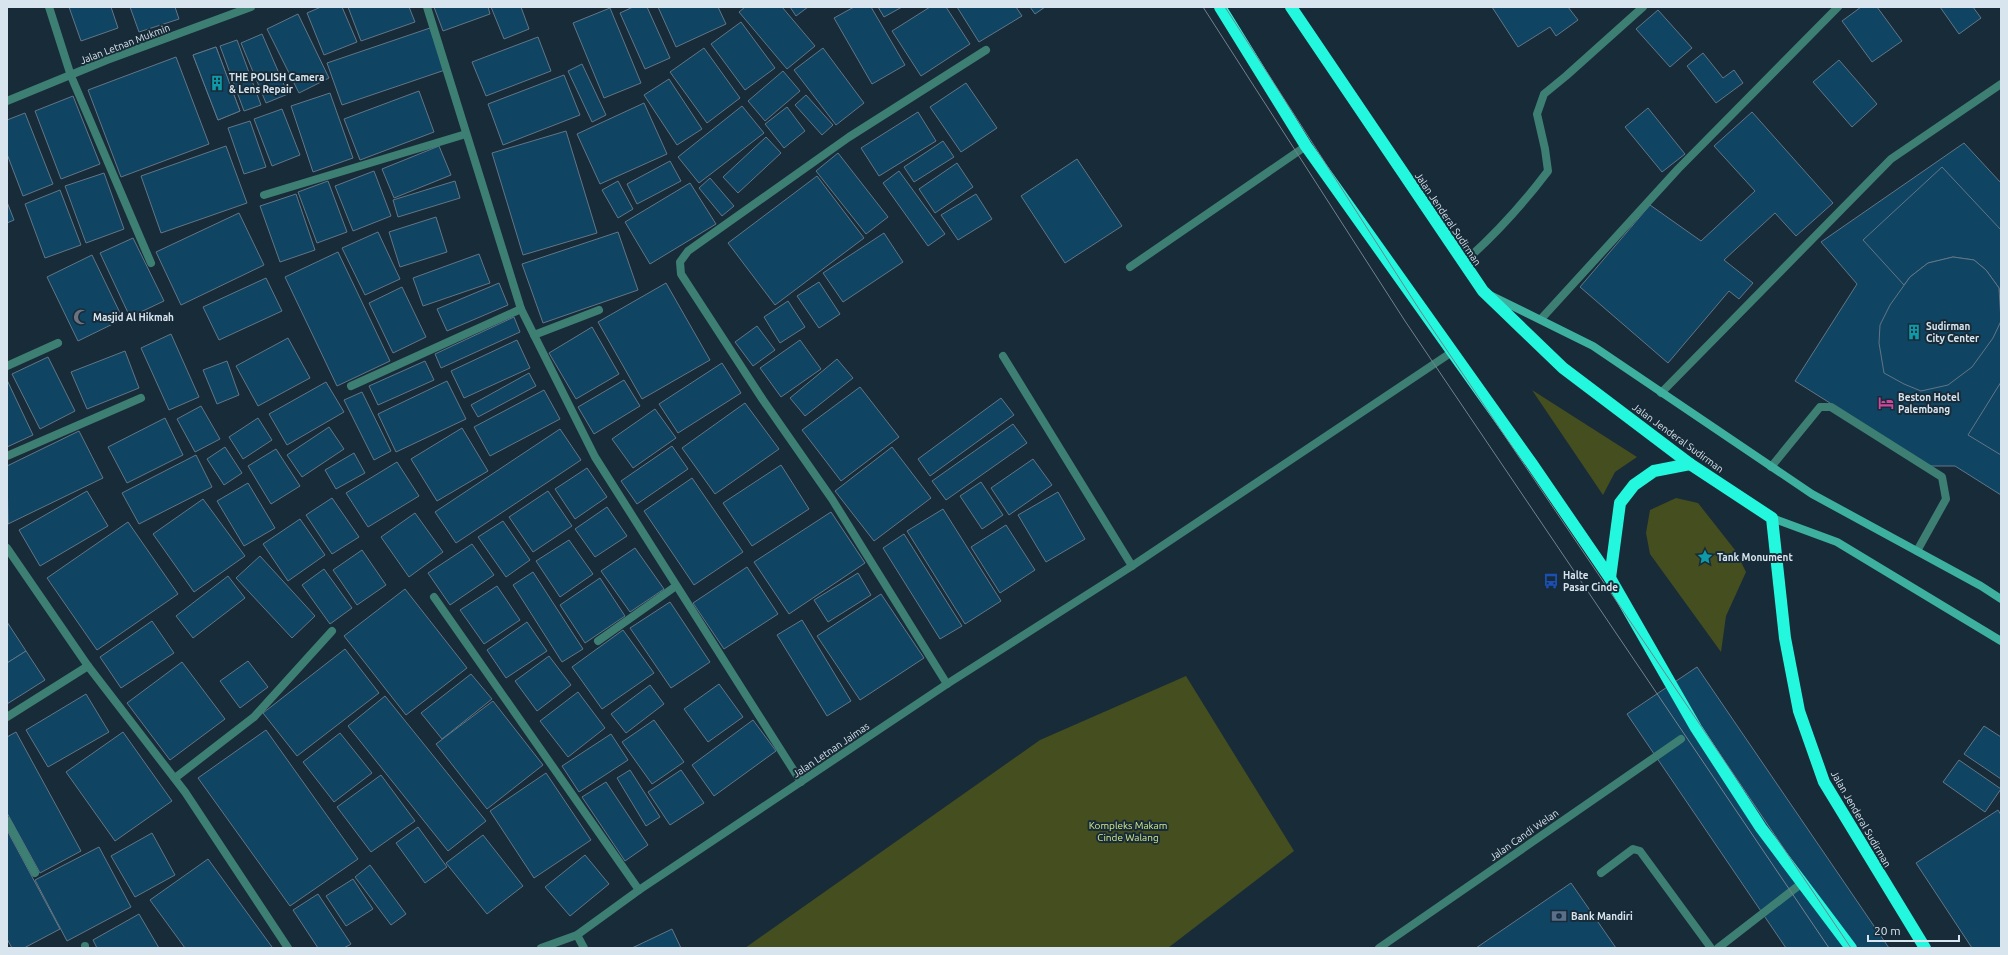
<svg xmlns="http://www.w3.org/2000/svg" width="2008" height="955" viewBox="0 0 2008 955" font-family="Ubuntu,sans-serif">
	<style>
		.green { fill: #444e1f }
		.building { fill: #104463; stroke: #617686 }
		.lines { fill: none; stroke-linecap: round; stroke-linejoin: round }
		.lane { stroke: #3e7f74; stroke-width: 8 }
		.street { stroke: #3e7f74; stroke-width: 8 }
		.secondary { stroke: #3db09f; stroke-width: 8 }
		.highway { stroke: #23f8de; stroke-width: 12 }
		.tram { stroke: #72828d; stroke-width: 1 }
		.labels { text-anchor: middle; dominant-baseline: central; stroke-width: 4; stroke-linejoin: round; paint-order: stroke }
		.street-label { font-size: 10px; fill: #d9e5ee; stroke: #182b38 }
		.poi-label { font-size: 10px; font-weight: bold; fill: #d9e5ee; stroke: #182b38; text-anchor: start }
		.park-label { font-size: 10px; fill: #d6ec8c; stroke: #182b38 }
	</style>
	<rect width="100%" height="100%" fill="#182b38"/>
	<g class="green">
		<path d="M1532,390l105,67 -22,15 -12,23z"/>
		<path d="M1676,498l22,5 37,47 11,22 -20,44 -5,36 -71,-98 -4,-21 4,-23z"/>
		<path d="M1186,676l108,175 -126,97h-423l295,-208z"/>
	</g>
	<g class="building">
		<path d="M69,7h42l7,21 -37,13z"/>
		<path d="M130,7h45l4,12 -40,13z"/>
		<path d="M321,7h21l15,35 -33,13 -17,-42z"/>
		<path d="M348,7h61l6,15 -54,19z"/>
		<path d="M434,7h54l2,7 -47,17z"/>
		<path d="M491,7h30l8,22 -25,10z"/>
		<path d="M633,7h14l23,51 -25,11 -25,-56z"/>
		<path d="M658,7h60l8,17 -50,23z"/>
		<path d="M745,7h37l33,39 -28,23 -48,-57z"/>
		<path d="M790,7h18l-12,9z"/>
		<path d="M854,7h17l34,58 -33,19 -38,-66z"/>
		<path d="M878,7h24l-18,10z"/>
		<path d="M930,7h16l24,37 -49,32 -29,-45z"/>
		<path d="M957,7h59l6,9 -43,26z"/>
		<path d="M1030,7h15l-10,7z"/>
		<path d="M1492,7h76l10,13 -22,16 -6,-9 -32,20z"/>
		<path d="M1861,7h16l25,34 -30,21 -30,-41z"/>
		<path d="M1940,7h33l8,11 -22,16z"/>
		<path d="M610,8l31,75 -37,15 -31,-75z"/>
		<path d="M1658,10l34,38 -22,19 -34,-38z"/>
		<path d="M298,14l31,64 -30,15 -32,-64z"/>
		<path d="M741,22l34,46 -30,22 -34,-46z"/>
		<path d="M430,28l15,42 -103,35 -15,-42z"/>
		<path d="M262,34l26,60 -22,9 -25,-60z"/>
		<path d="M538,37l13,34 -65,25 -14,-34z"/>
		<path d="M237,40l24,65 -17,6 -24,-65z"/>
		<path d="M216,47l24,64 -22,9 -25,-65z"/>
		<path d="M216,47l24,64 -22,9 -25,-65z"/>
		<path d="M704,48l36,50 -33,25 -37,-51z"/>
		<path d="M823,48l41,55 -28,22 -42,-55z"/>
		<path d="M1703,53l20,25 11,-8 9,13 -27,20 -29,-37z"/>
		<path d="M176,57l33,87 -88,33 -33,-87z"/>
		<path d="M1839,60l38,44 -25,23 -39,-45z"/>
		<path d="M582,64l24,51 -14,7 -24,-51z"/>
		<path d="M783,71l17,20 -35,30 -17,-20z"/>
		<path d="M564,75l16,40 -77,30 -15,-41z"/>
		<path d="M669,79l33,50 -25,16 -33,-50z"/>
		<path d="M966,83l31,45 -36,24 -31,-45z"/>
		<path d="M419,91l15,41 -74,28 -16,-41z"/>
		<path d="M330,93l23,65 -40,14 -22,-66z"/>
		<path d="M806,95l27,30 -11,10 -27,-30z"/>
		<path d="M73,96l27,68 -39,15 -26,-68z"/>
		<path d="M644,103l23,51 -67,30 -23,-50z"/>
		<path d="M742,106l22,27 -65,50 -21,-26z"/>
		<path d="M787,107l18,24 -21,17 -19,-24z"/>
		<path d="M1648,108l37,46 -23,18 -37,-45z"/>
		<path d="M282,109l18,46 -28,11 -18,-47z"/>
		<path d="M918,112l18,29 -57,35 -18,-28z"/>
		<path d="M1752,112l81,91 -37,33 -21,-23 -51,47 29,23 -14,16 -10,-8 -61,72 -88,-76 70,-82 51,36 54,-50 -41,-45z"/>
		<path d="M25,113l28,71 -30,12 -16,-42v-34z"/>
		<path d="M250,121l16,46 -22,7 -16,-46z"/>
		<path d="M566,131l31,102 -74,22 -31,-102z"/>
		<path d="M766,137l15,16 -43,40 -15,-16z"/>
		<path d="M943,141l11,16 -40,25 -10,-15z"/>
		<path d="M1964,143l37,40v312l-46,-29h-25l-135,-85 62,-97 -36,-42z"/>
		<path d="M226,146l21,57 -86,30 -20,-57z"/>
		<path d="M439,146l12,29 -57,23 -12,-29z"/>
		<path d="M838,153l50,64 -22,17 -50,-63z"/>
		<path d="M1077,159l45,67 -57,37 -44,-67z"/>
		<path d="M670,161l11,20 -44,23 -10,-20z"/>
		<path d="M957,163l16,24 -38,26 -16,-24z"/>
		<path d="M1942,167l59,63v69l-2,-11 -13,-18 -12,-10 -21,-3 -25,6 -18,14 -6,8 -41,-45z"/>
		<path d="M374,171l17,45 -38,15 -18,-45z"/>
		<path d="M899,171l46,63 -17,12 -45,-63z"/>
		<path d="M104,173l20,56 -38,14 -21,-57z"/>
		<path d="M817,176l47,62 -89,67 -47,-62z"/>
		<path d="M710,178l24,28 -12,10 -23,-28z"/>
		<path d="M328,181l19,51 -30,11 -19,-51z"/>
		<path d="M455,181l5,17 -62,19 -5,-17z"/>
		<path d="M618,181l15,28 -15,9 -16,-28z"/>
		<path d="M690,183l26,41 -66,40 -25,-42z"/>
		<path d="M60,190l21,55 -36,13 -20,-54z"/>
		<path d="M296,194l19,56 -35,12 -20,-56z"/>
		<path d="M976,194l16,25 -34,21 -17,-25z"/>
		<path d="M7,202l7,18 -7,3z"/>
		<path d="M239,213l25,52 -83,40 -25,-53z"/>
		<path d="M436,217l11,35 -47,15 -11,-35z"/>
		<path d="M378,232l22,47 -35,16 -23,-47z"/>
		<path d="M618,232l20,58 -95,33 -21,-59z"/>
		<path d="M884,233l19,29 -60,40 -20,-29z"/>
		<path d="M133,238l31,63 -34,16 -30,-64z"/>
		<path d="M338,252l52,109 -53,25 -52,-109z"/>
		<path d="M479,254l11,29 -67,23 -10,-28z"/>
		<path d="M92,255l31,64 -45,22 -31,-64z"/>
		<path d="M1953,257l21,3 12,10 13,18 2,33 -8,17 -21,29 -24,18 -27,6 -17,-7 -20,-11 -5,-30 1,-18 10,-20 20,-28 18,-14z"/>
		<path d="M266,278l16,33 -63,29 -16,-33z"/>
		<path d="M819,282l21,32 -21,14 -22,-32z"/>
		<path d="M499,283l9,22 -61,26 -10,-22z"/>
		<path d="M666,283l44,77 -68,39 -44,-77z"/>
		<path d="M402,287l24,50 -33,16 -24,-50z"/>
		<path d="M788,301l17,26 -25,16 -16,-26z"/>
		<path d="M514,317l6,15 -79,36 -6,-14z"/>
		<path d="M757,326l18,24 -22,16 -18,-24z"/>
		<path d="M592,327l27,47 -43,25 -27,-46z"/>
		<path d="M171,334l28,63 -30,13 -28,-62z"/>
		<path d="M288,338l22,40 -52,28 -22,-40z"/>
		<path d="M517,340l13,28 -66,30 -13,-27z"/>
		<path d="M800,340l21,29 -40,28 -21,-29z"/>
		<path d="M125,351l14,37 -52,21 -16,-37z"/>
		<path d="M48,357l27,54 -35,18 -28,-55z"/>
		<path d="M837,359l16,19 -48,38 -15,-18z"/>
		<path d="M227,361l12,34 -22,9 -14,-34z"/>
		<path d="M425,361l9,19 -56,25 -9,-19z"/>
		<path d="M722,363l19,30 -63,40 -19,-29z"/>
		<path d="M529,373l7,13 -58,31 -7,-12z"/>
		<path d="M7,380l26,55 -26,12z"/>
		<path d="M624,380l16,26 -46,28 -16,-27z"/>
		<path d="M447,381l19,38 -70,33 -18,-38z"/>
		<path d="M326,382l18,30 -57,33 -18,-31z"/>
		<path d="M2001,382v73l-33,-20z"/>
		<path d="M860,387l39,50 -58,44 -39,-51z"/>
		<path d="M544,390l16,29 -70,37 -16,-29z"/>
		<path d="M362,392l29,59 -17,9 -30,-60z"/>
		<path d="M1001,398l13,17 -84,61 -12,-17z"/>
		<path d="M745,403l34,46 -64,45 -33,-46z"/>
		<path d="M201,406l19,33 -25,13 -18,-33z"/>
		<path d="M655,409l21,29 -43,30 -21,-29z"/>
		<path d="M165,418l18,37 -56,28 -19,-36z"/>
		<path d="M258,418l14,22 -29,19 -14,-22z"/>
		<path d="M1013,424l14,19 -81,57 -14,-19z"/>
		<path d="M329,427l15,22 -42,28 -15,-22z"/>
		<path d="M462,428l26,43 -51,30 -26,-42z"/>
		<path d="M560,429l21,31 -125,83 -21,-31z"/>
		<path d="M79,431l24,47 -95,46 -1,-58z"/>
		<path d="M672,446l16,23 -51,35 -16,-23z"/>
		<path d="M225,447l17,26 -18,12 -17,-26z"/>
		<path d="M892,447l39,51 -57,43 -39,-50z"/>
		<path d="M276,449l24,37 -29,18 -23,-38z"/>
		<path d="M354,453l11,20 -29,16 -11,-19z"/>
		<path d="M196,455l16,32 -73,37 -17,-31z"/>
		<path d="M1033,459l19,26 -43,30 -18,-27z"/>
		<path d="M397,462l22,34 -51,31 -22,-34z"/>
		<path d="M781,465l28,44 -57,37 -29,-43z"/>
		<path d="M587,468l20,29 -32,22 -20,-30z"/>
		<path d="M692,478l51,74 -49,33 -50,-74z"/>
		<path d="M981,482l22,33 -21,14 -22,-33z"/>
		<path d="M248,483l27,45 -31,18 -27,-45z"/>
		<path d="M87,491l21,35 -68,40 -21,-36z"/>
		<path d="M548,491l24,35 -39,26 -24,-35z"/>
		<path d="M1058,492l27,47 -39,23 -28,-47z"/>
		<path d="M332,498l27,39 -27,17 -26,-39z"/>
		<path d="M203,499l42,57 -51,36 -41,-58z"/>
		<path d="M607,507l20,29 -32,21 -20,-28z"/>
		<path d="M943,509l58,92 -36,23 -58,-93z"/>
		<path d="M831,512l34,51 -76,51 -35,-52z"/>
		<path d="M415,513l28,39 -34,25 -28,-40z"/>
		<path d="M300,519l25,36 -37,26 -25,-37z"/>
		<path d="M503,521l27,39 -24,17 -28,-40z"/>
		<path d="M128,522l50,72 -81,56 -50,-72z"/>
		<path d="M1006,525l29,45 -35,23 -29,-46z"/>
		<path d="M904,534l58,92 -22,13 -57,-91z"/>
		<path d="M569,540l24,34 -33,23 -24,-36z"/>
		<path d="M472,544l22,31 -44,30 -22,-32z"/>
		<path d="M635,548l29,41 -34,23 -29,-41z"/>
		<path d="M362,550l24,35 -29,20 -24,-35z"/>
		<path d="M260,556l55,60 -23,22 -56,-60z"/>
		<path d="M747,567l31,47 -54,35 -31,-46z"/>
		<path d="M324,569l28,39 -22,16 -28,-39z"/>
		<path d="M533,572l50,77 -21,13 -49,-77z"/>
		<path d="M858,573l13,22 -43,27 -14,-22z"/>
		<path d="M228,576l17,22 -52,40 -17,-22z"/>
		<path d="M600,578l25,38 -40,27 -25,-38z"/>
		<path d="M497,586l23,34 -36,24 -24,-34z"/>
		<path d="M405,589l62,79 -61,47 -62,-79z"/>
		<path d="M881,594l43,64 -64,42 -43,-64z"/>
		<path d="M670,602l40,60 -39,26 -41,-60z"/>
		<path d="M802,620l49,81 -24,15 -50,-81z"/>
		<path d="M152,621l22,32 -53,35 -21,-31z"/>
		<path d="M7,622l19,29 -19,12z"/>
		<path d="M527,622l20,29 -41,27 -19,-28z"/>
		<path d="M623,630l31,43 -52,36 -30,-42z"/>
		<path d="M345,649l34,44 -82,63 -34,-43z"/>
		<path d="M26,651l19,29 -38,24v-41z"/>
		<path d="M549,656l22,29 -34,26 -22,-30z"/>
		<path d="M248,661l20,26 -28,21 -20,-27z"/>
		<path d="M182,662l43,57 -55,41 -43,-57z"/>
		<path d="M1697,667l192,281h-103l-159,-234z"/>
		<path d="M471,674l21,25 -50,40 -21,-26z"/>
		<path d="M719,684l24,33 -35,25 -24,-33z"/>
		<path d="M650,685l14,19 -38,29 -15,-19z"/>
		<path d="M578,692l27,36 -37,29 -28,-36z"/>
		<path d="M86,694l23,38 -61,35 -22,-37z"/>
		<path d="M385,696l101,125 -38,30 -100,-125z"/>
		<path d="M493,701l50,64 -56,44 -51,-65z"/>
		<path d="M654,720l30,42 -32,22 -30,-42z"/>
		<path d="M753,720l23,31 -62,45 -22,-31z"/>
		<path d="M1984,726l17,11v42l-37,-25z"/>
		<path d="M266,730l92,129 -68,47 -92,-128z"/>
		<path d="M16,732l65,119 -41,22 -33,-60v-76z"/>
		<path d="M123,732l49,69 -57,40 -49,-69z"/>
		<path d="M340,733l32,40 -38,29 -31,-40z"/>
		<path d="M611,734l17,26 -49,32 -17,-26z"/>
		<path d="M1959,760l42,29 -16,23 -42,-30z"/>
		<path d="M630,770l30,47 -14,9 -29,-48z"/>
		<path d="M681,770l23,33 -34,22 -22,-33z"/>
		<path d="M546,773l45,67 -57,38 -44,-67z"/>
		<path d="M381,775l34,46 -44,31 -34,-45z"/>
		<path d="M606,782l42,63 -23,16 -43,-64z"/>
		<path d="M1998,810l3,5v133h-29l-56,-85z"/>
		<path d="M418,827l29,40 -22,16 -29,-40z"/>
		<path d="M7,830l53,99 -36,19h-12l-5,-9z"/>
		<path d="M152,833l23,42 -40,22 -24,-41z"/>
		<path d="M483,835l40,51 -36,28 -41,-51z"/>
		<path d="M99,847l32,60 -64,34 -32,-61z"/>
		<path d="M585,855l24,29 -39,32 -25,-29z"/>
		<path d="M208,859l64,88 -1,1h-86l-35,-48z"/>
		<path d="M370,865l36,49 -15,11 -36,-48z"/>
		<path d="M353,879l20,30 -27,17 -20,-30z"/>
		<path d="M1571,883l45,65h-140z"/>
		<path d="M318,894l33,50 -7,4h-26l-25,-38z"/>
		<path d="M139,914l20,34h-62l-4,-8z"/>
		<path d="M672,929l9,19h-49z"/>
	</g>
	<g class="lines">
		<g class="lane">
			<path d="M1771,467l49,-60h11l111,70 4,22 -29,52"/>
			<path d="M7,821l28,52"/>
			<path d="M1601,873l32,-24 7,2 71,97"/>
			<path d="M1718,948l84,-65"/>
		</g>
		<g class="street">
			<path d="M49,7l22,69 80,187"/>
			<path d="M427,7l94,302 74,148 206,325"/>
			<path d="M7,101l100,-41 144,-53"/>
			<path d="M264,195l202,-61"/>
			<path d="M1463,263c32,-28 60,-59 85,-92l-3,-22 -8,-35 7,-20 22,-18 77,-69"/>
			<path d="M1130,267l176,-121"/>
			<path d="M1541,319l137,-150 160,-162"/>
			<path d="M534,335l65,-25"/>
			<path d="M1003,356l129,210"/>
			<path d="M7,366l51,-23"/>
			<path d="M351,386l170,-77"/>
			<path d="M1661,393l230,-234 110,-75"/>
			<path d="M7,456l134,-58"/>
			<path d="M7,548l81,118 97,126 103,156"/>
			<path d="M434,597l205,293"/>
			<path d="M598,641l78,-55"/>
			<path d="M947,684l-115,-185 -69,-99 -82,-126 -1,-12 8,-11 161,-114 137,-87"/>
			<path d="M7,717l81,-51"/>
			<path d="M175,778l79,-61 78,-86"/>
			<path d="M577,935l7,13"/>
			<path d="M85,946v2"/>
			<path d="M541,948l36,-13 62,-45 308,-206 185,-118 320,-214"/>
			<path d="M1379,948l302,-209"/>
		</g>
		<g class="secondary">
			<path d="M1490,295l103,51 219,148 169,92 20,13"/>
			<path d="M1772,518l65,24 164,99"/>
		</g>
		<g class="highway">
			<path d="M1220,7l86,139 226,318 78,114 86,150 65,100 90,120"/>
			<path d="M1291,7l192,284 80,77 127,96 82,54 13,120 14,73 25,71 101,166"/>
			<path d="M1610,578l10,-75 14,-18 20,-14 36,-7"/>
		</g>
		<g class="tram">
			<path d="M1203,7l202,314 424,627"/>
			<path d="M1225,7l196,305 430,636"/>
		</g>
	</g>
	<defs>
		<g id="building-bare" transform="scale(1.2)"><path d="M-4-6H4V6H1V3H-1V6H-4ZM-2.5-4.3h1.7v1.8h-1.7ZM.8-4.3h1.7v1.8H.8ZM-2.5-1h1.7V.8h-1.7ZM.8-1h1.7V.8H.8Z" fill="#0f9aa8" stroke="#182b38" stroke-width="2.5" paint-order="stroke"/></g>
		<g id="mosque-bare" transform="scale(1.2)"><path d="M3.5-4.9A6 6 0 1 0 3.5 4.9A5 5 0 1 1 3.5-4.9Z" fill="#6b7280" stroke="#182b38" stroke-width="2.5" paint-order="stroke"/></g>
		<g id="hotel-bare" transform="scale(1.2)"><path d="M-6-4.5h1.5V1H6V5H4.5V3h-9V5H-6ZM-4 0a1.8 1.8 0 1 1 3.6 0ZM.5 0V-2.5h3Q6-2.5 6 0Z" fill="#d1479c" stroke="#182b38" stroke-width="2.5" paint-order="stroke"/></g>
		<g id="sight-bare" transform="scale(1.2)"><path d="M0-6L1.8-2.2L6-1.7L2.9 1.2L3.7 5.4L0 3.3L-3.7 5.4L-2.9 1.2L-6-1.7L-1.8-2.2Z" fill="#0f9aa8" stroke="#182b38" stroke-width="2.5" paint-order="stroke"/></g>
		<g id="bus-bare" transform="scale(1.2)"><path d="M-5-6H5V4H4V6H2V4H-2V6H-4V4H-5ZM-3.5-4V0h7V-4ZM-3.5 1.2v1.5H-2V1.2ZM2 1.2v1.5H3.5V1.2Z" fill="#1a4fb4" stroke="#182b38" stroke-width="2.5" paint-order="stroke"/></g>
		<g id="bank-bare" transform="scale(1.2)"><path d="M-6-4H6V4H-6ZM0-2.3a2.3 2.3 0 1 0 0 4.6a2.3 2.3 0 1 0 0-4.6Z" fill="#5c6f8a" stroke="#182b38" stroke-width="2.5" paint-order="stroke"/></g>
	</defs>
	<g fill-rule="evenodd">
		<use href="#building-bare" x="217" y="83"/>
		<use href="#mosque-bare" x="81" y="317"/>
		<use href="#building-bare" x="1914" y="332"/>
		<use href="#hotel-bare" x="1886" y="403"/>
		<use href="#sight-bare" x="1705" y="557"/>
		<use href="#bus-bare" x="1551" y="581"/>
		<use href="#bank-bare" x="1559" y="916"/>
	</g>
	<g class="labels">
		<g class="street-label">
			<text transform="translate(125 44) rotate(-21)">Jalan Letnan Mukmin</text>
			<text transform="translate(1448 219) rotate(56)">Jalan Jenderal Sudirman</text>
			<text transform="translate(1678 438) rotate(36)">Jalan Jenderal Sudirman</text>
			<text transform="translate(831 750) rotate(-34)">Jalan Letnan Jaimas</text>
			<text transform="translate(1861 819) rotate(60)">Jalan Jenderal Sudirman</text>
			<text transform="translate(1524 835) rotate(-35)">Jalan Candi Welan</text>
		</g>
		<g class="poi-label">
			<text x="229" y="77">THE POLISH Camera<tspan x="229" dy="12">&amp; Lens Repair</tspan></text>
			<text x="93" y="317">Masjid Al Hikmah</text>
			<text x="1926" y="326">Sudirman<tspan x="1926" dy="12">City Center</tspan></text>
			<text x="1898" y="397">Beston Hotel<tspan x="1898" dy="12">Palembang</tspan></text>
			<text x="1717" y="557">Tank Monument</text>
			<text x="1563" y="575">Halte<tspan x="1563" dy="12">Pasar Cinde</tspan></text>
			<text x="1571" y="916">Bank Mandiri</text>
		</g>
		<g class="park-label">
			<text x="1128" y="825">Kompleks Makam<tspan x="1128" dy="12">Cinde Walang</tspan></text>
		</g>
	</g>
	<rect width="2008" height="955" fill="none" stroke="#d9e5ee" stroke-width="16"/>
	<path d="M1868 935v6h91v-6" fill="none" stroke="#d9e5ee" stroke-width="2"/>
	<text x="1874" y="935" font-size="12" fill="#d9e5ee" stroke="#182b38" stroke-width="3" paint-order="stroke">20 m</text>
</svg>
